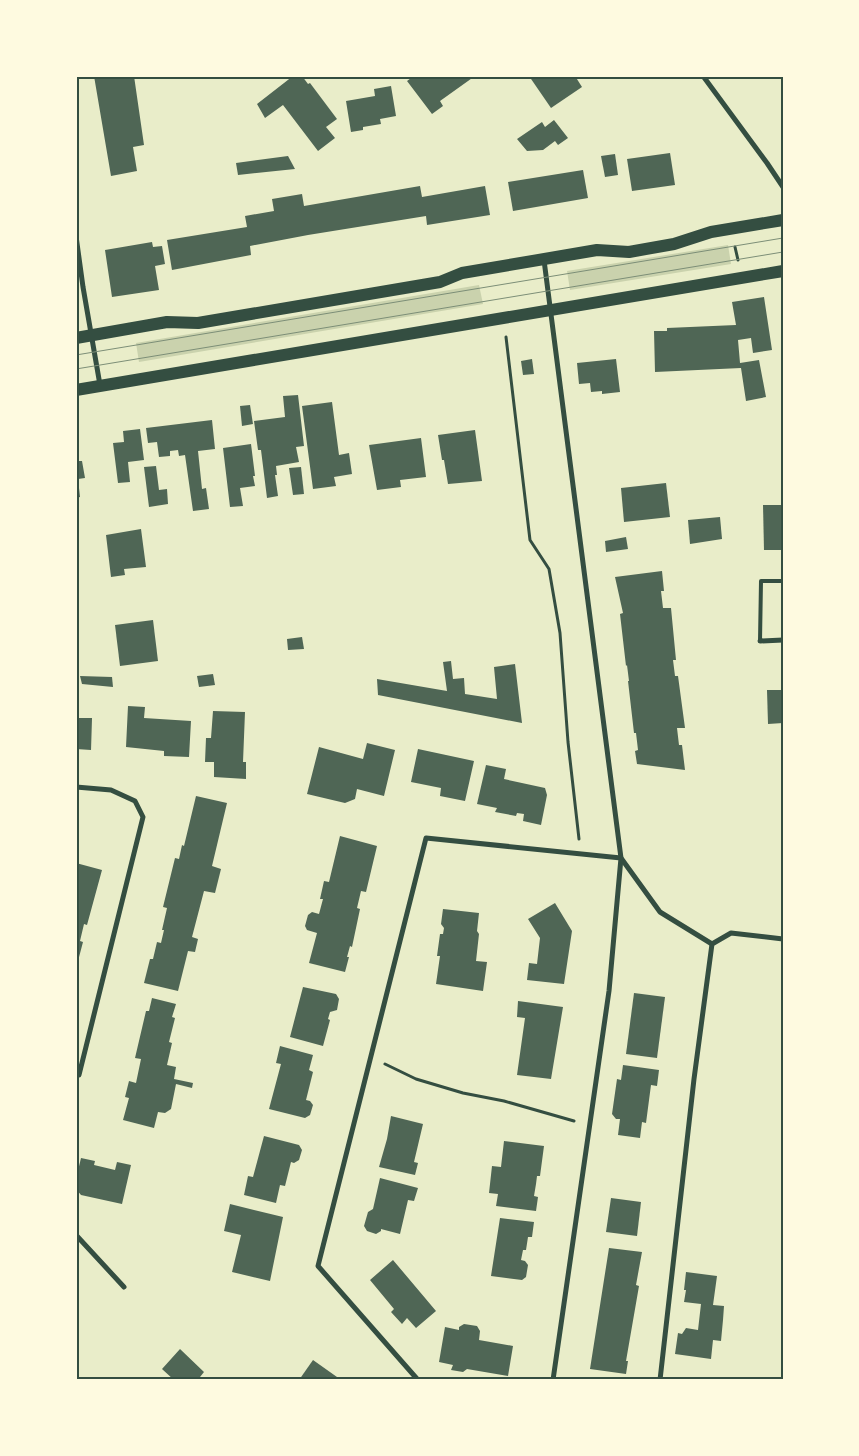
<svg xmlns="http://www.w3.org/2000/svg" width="859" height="1456" viewBox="0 0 859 1456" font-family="'Sofia Sans Condensed',sans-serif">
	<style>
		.green { fill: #cad2ad }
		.building { fill: #4f6655 }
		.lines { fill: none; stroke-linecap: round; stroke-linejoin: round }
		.path { stroke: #344e41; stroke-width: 3 }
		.service { stroke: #344e41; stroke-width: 4 }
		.minor { stroke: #344e41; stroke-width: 5 }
		.primary { stroke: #344e41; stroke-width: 12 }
		.tram { stroke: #7c8e77; stroke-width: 1 }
		.neatline { fill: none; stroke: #344e41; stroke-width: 2 }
	</style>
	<rect width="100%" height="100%" fill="#e9edc9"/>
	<g class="green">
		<path d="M728,245l3,19 -161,26 -3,-19z"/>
		<path d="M479,285l4,19 -344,58 -3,-19z"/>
	</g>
	<g class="building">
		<path d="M94,76h40l10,69 -11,2 4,24 -26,5z"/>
		<path d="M293,76h9l6,8 2,-1 27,36 -11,8 9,11 -17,13 -35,-46 -18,13 -8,-14z"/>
		<path d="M414,76h61l-35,25 3,5 -11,8 -25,-33z"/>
		<path d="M529,76h46l7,11 -31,21z"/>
		<path d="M391,86l5,30 -16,3 1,5 -18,3v3l-12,2 -5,-31 29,-5 -1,-7z"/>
		<path d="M554,120l14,18 -10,7 -3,-4 -12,9 -16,1 -10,-12 25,-17 3,5z"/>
		<path d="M670,153l5,32 -43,6 -5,-32z"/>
		<path d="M615,154l3,21 -13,2 -4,-21z"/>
		<path d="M288,156l7,13 -57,6 -2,-12z"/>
		<path d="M583,170l5,28 -75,13 -5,-29z"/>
		<path d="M420,186l2,11 63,-11 5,29 -63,10 -1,-9 -118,19 -58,11 1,9 -79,15 -5,-30 80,-13 -2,-11 29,-5 -2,-12 30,-5 2,12z"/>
		<path d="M152,242l1,5 9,-1 3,18 -10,2 4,24 -47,7 -7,-47z"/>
		<path d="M764,297l8,53 -19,3 -2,-15 -13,2 2,23 19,-3 7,37 -20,4 -5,-33 -86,4 -1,-41h13v-3l69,-3 -4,-23z"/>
		<path d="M532,359l2,15 -11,1 -2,-14z"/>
		<path d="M616,359l4,33 -18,2v-3l-11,1 -1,-9 -11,1 -2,-21z"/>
		<path d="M298,395l6,51 -8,1 3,15 -23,4 1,9h-2l3,21 -11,2 -6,-48h-3l-4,-29 31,-4 -2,-21z"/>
		<path d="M332,402l7,53 10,-2 3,21 -18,3 2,9 -23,3 -11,-83z"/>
		<path d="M250,405l3,19 -11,2 -2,-20z"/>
		<path d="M212,420l3,29 -17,2 4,38 4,-1 3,21 -16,2 -8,-56 -6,1 -1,-6 -8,1v5l-11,1 -2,-15 -9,1 -2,-15z"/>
		<path d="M140,429l4,31 -16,2 2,20 -12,1 -5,-40 11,-1 -1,-11z"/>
		<path d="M475,430l7,51 -34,3 -4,-24h-2l-4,-25z"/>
		<path d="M421,438l5,39 -26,3 1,7 -24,3 -8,-45z"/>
		<path d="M251,444l4,32h-2l2,10 -15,2 3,18 -13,1 -7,-59z"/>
		<path d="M76,448l3,13h3l3,17 -7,1 2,18 -4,1z"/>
		<path d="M156,466l3,24 8,-1 1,15 -19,3 -5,-40z"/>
		<path d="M301,467l3,27 -11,1 -4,-27z"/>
		<path d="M666,483l4,34 -46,5 -3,-34z"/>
		<path d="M763,505h20v45h-19z"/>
		<path d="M720,517l2,22 -32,5 -2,-24z"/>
		<path d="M141,529l5,38 -22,2 1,6 -14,2 -5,-42z"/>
		<path d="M626,537l2,12 -22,3 -1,-11z"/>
		<path d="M662,571l2,20h-3l2,17h8l5,52h-3l2,16h3l7,52h-8l2,17h3l3,25 -48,-6 -2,-13 3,-1 -2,-17h-2l-6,-52h1l-2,-16 -1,1 -6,-52 3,-1 -8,-36z"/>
		<path d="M153,620l5,41 -38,5 -5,-41z"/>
		<path d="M302,637l2,12 -16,1 -1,-11z"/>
		<path d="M451,661l2,18 11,-1 1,16 32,5 -3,-32 21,-3 7,59 -144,-28 -1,-16 70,12 -4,-29z"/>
		<path d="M213,674l2,11 -16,2 -2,-11z"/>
		<path d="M80,676l32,1 1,10 -31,-3z"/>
		<path d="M767,690h16v33l-15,1z"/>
		<path d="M128,706l17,1 -1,11 47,3 -2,36 -25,-1v-5l-38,-4z"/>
		<path d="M213,711l32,1 -2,50h3v17l-32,-2v-15h-9l1,-24h5z"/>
		<path d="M76,718h16l-1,32 -15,-1z"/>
		<path d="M367,743l28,7 -11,46 -27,-7 -2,10 -10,4 -38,-9 12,-47 44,12z"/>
		<path d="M418,749l56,12 -9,40 -25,-5 1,-8 -30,-6z"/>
		<path d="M486,765l20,4 -2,10 41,9 2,7 -6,30 -18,-4 1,-7 -7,-1 -1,3 -21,-4 2,-4 -20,-4z"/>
		<path d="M196,796l31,7 -15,63 9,3 -6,24 -11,-2 -12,46 6,2 -3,13 -7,-1 -10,40 -34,-8 6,-24h3l4,-17 4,1 3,-13h-2l5,-22 -4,-1 12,-49 4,1 3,-14 2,1z"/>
		<path d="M340,836l37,10 -11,46 -5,-1 -4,17 3,1 -8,38 -2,-1 -3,11h2l-4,15 -36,-9 8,-30 -10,-3 -2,-4 3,-11 4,-3 7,2 4,-15h-3l4,-18 5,1z"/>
		<path d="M76,863l26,7 -15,55 -3,-1 -4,17 3,1 -5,19 -2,-1z"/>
		<path d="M555,903l17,28 -8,53 -37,-4 2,-17 8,1 3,-26 -12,-19z"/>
		<path d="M443,909l36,4 -2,18 2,3 -3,27 11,1 -4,29 -47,-7 4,-28h-3l3,-22h3l1,-6 -3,-4z"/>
		<path d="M303,987l33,7 3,5 -2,11 -7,2 -2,7 2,1 -7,26 -33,-9z"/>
		<path d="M634,993l31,4 -8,61 -31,-4z"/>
		<path d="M152,998l24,6 -4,13 3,1 -6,24 3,1 -5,22 9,2 -2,12 19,4 -1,5 -16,-4 -5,25 -6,4 -7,-1 -4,16 -31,-8 6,-22 -4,-1 4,-16 7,2 5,-24 -6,-1 11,-47h3z"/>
		<path d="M518,1001l45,6 -12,72 -34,-4 8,-57 -8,-1z"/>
		<path d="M280,1046l33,9 -4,15 4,2 -7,28 4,1 3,4 -3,10 -5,3 -36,-9 12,-45 -5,-1z"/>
		<path d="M623,1065l36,5 -2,16 -6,-1 -5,38 -4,-1 -2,16 -22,-3 2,-16h-4l-4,-5 5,-35 4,1z"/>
		<path d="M391,1116l32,8 -9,38 4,1 -3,12 -36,-8 8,-28z"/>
		<path d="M264,1136l35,9 3,5 -3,10 -5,3 -3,-1 -6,24 -5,-1 -4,18 -32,-8 4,-19 5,1z"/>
		<path d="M504,1141l40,5 -4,30h-3l-1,8 -2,12 4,1 -2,14 -40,-5 2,-12 -9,-1 3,-27 9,1z"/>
		<path d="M81,1158l14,3 -1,4 21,5 2,-8 14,3 -9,39 -41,-9 -5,-6v-10z"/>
		<path d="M380,1178l38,10 -4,13 -6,-1 -8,34 -19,-5v2l-5,3 -9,-3 -3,-5 4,-14 5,-3z"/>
		<path d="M611,1198l30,4 -4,34 -31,-4z"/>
		<path d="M230,1204l53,13 -13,64 -38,-9 9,-37 -17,-4z"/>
		<path d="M500,1218l34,4 -2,15h-4l-2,13h-3l-2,10 4,1 3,4 -2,12 -4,3 -31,-4z"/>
		<path d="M609,1248l33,4 -6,33 3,1 -13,75h2l-2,13 -36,-5z"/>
		<path d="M393,1260l43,51 -20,17 -9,-10 -5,6 -11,-12 3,-3 -24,-29z"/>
		<path d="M686,1272l31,4 -4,29 11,1 -1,14 -2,21 -8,-1 -2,19 -36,-5 3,-21 4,1 4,-6 12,2 3,-26 -17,-2 2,-12h-2z"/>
		<path d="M464,1324l13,2 3,5 -1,9 34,6 -5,30 -41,-7 -4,3 -12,-2 2,-5 -14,-3 6,-35 14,3v-3z"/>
		<path d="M180,1349l24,23 -4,5 3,3h-29l-12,-11z"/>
		<path d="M313,1360l24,17 -2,3h-36z"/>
	</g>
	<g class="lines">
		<g class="path">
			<path d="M735,247l3,13"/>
			<path d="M506,337l24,203 19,29 11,64 8,109 11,97"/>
			<path d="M385,1064l31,15 47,14 41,8 70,20"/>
		</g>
		<path class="service" d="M760,641l1,-60h22"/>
		<g class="minor">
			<path d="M703,76l64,87 16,24"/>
			<path d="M76,236l7,51 17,98"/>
			<path d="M544,260l77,598 39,54 52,32"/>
			<path d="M760,641l23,-1"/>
			<path d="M76,787l35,3 24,11 8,16 -64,258"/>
			<path d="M76,1235l48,52"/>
			<path d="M418,1380l-100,-114 108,-428 195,20 -12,133 -56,389"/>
			<path d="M660,1380l34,-301 18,-135 19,-11 52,6"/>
		</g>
		<g class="primary">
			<path d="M76,338l91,-16 31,1 242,-41 22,-9 135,-23 32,2 45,-8 37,-12 72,-12"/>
			<path d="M76,390l707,-119"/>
		</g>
		<g class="tram">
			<path d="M76,355l707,-117"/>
			<path d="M76,369l707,-117"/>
		</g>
	</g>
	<rect width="859" height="1456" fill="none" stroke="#fefae0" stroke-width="155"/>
	<rect x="78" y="78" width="704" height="1300" class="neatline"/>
</svg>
